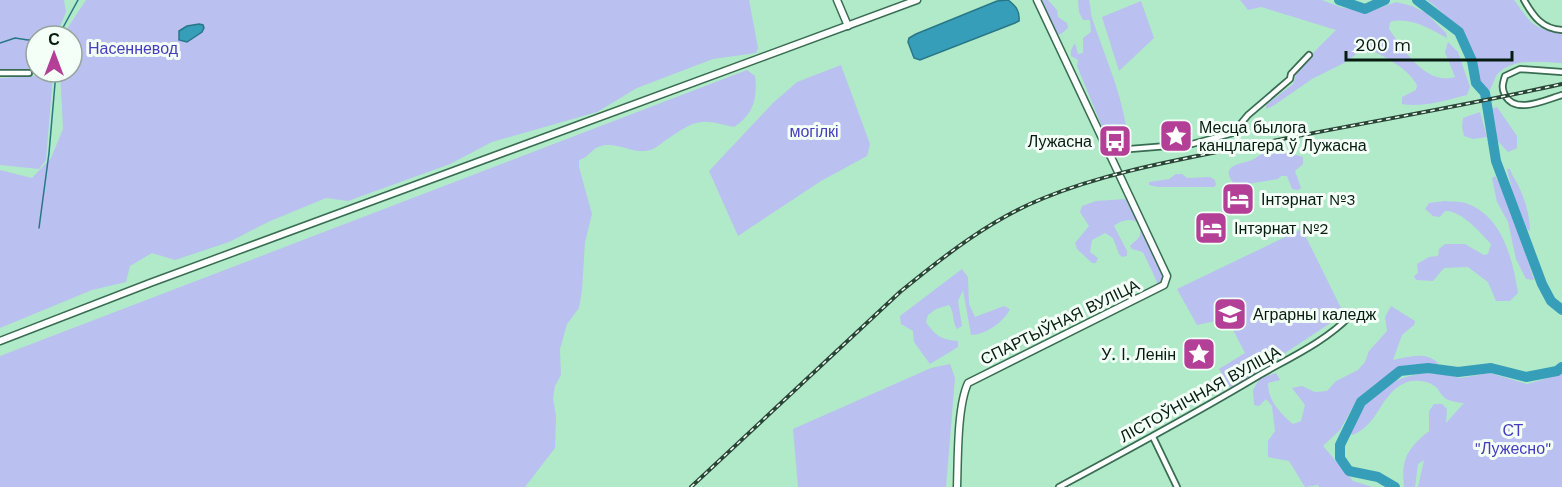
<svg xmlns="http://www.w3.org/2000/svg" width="1562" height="487" viewBox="0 0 1562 487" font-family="'Work Sans',sans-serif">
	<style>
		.green { fill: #bac0ef }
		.water { fill: #379eb9; stroke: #287787; stroke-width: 1.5 }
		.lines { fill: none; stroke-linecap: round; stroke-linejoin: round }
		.stream { stroke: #287787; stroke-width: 1.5 }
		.river { stroke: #379eb9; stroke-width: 10 }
		.street-casing { stroke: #396d52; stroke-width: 8 }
		.secondary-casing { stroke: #396d52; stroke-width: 9 }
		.street { stroke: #fff; stroke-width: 4.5 }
		.secondary { stroke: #fff; stroke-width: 6 }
		.rail-casing { stroke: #284535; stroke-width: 4 }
		.rail { stroke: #f4fff8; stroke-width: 1.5; stroke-dasharray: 4.5; stroke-linecap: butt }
		.labels { text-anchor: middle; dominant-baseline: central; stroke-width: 6; stroke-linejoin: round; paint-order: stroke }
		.park-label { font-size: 16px; fill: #473bbf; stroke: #f4fff8 }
		.poi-label { font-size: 16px; fill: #061c11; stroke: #f4fff8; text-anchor: start }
		.street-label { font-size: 16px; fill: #061c11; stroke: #f4fff8 }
	</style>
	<rect width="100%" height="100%" fill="#b1eac9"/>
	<g class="green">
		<path d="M0,0h64l2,12 -10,24h-20v33l-36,2z"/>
		<path d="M86,0h663l9,48 -2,5 -43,6 -76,29 -40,24 -105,30 -42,22 -102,37 -22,-3 -58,24 -39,20 -54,18 -23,-7 -22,13 -4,16 -34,8 -92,38v-158l32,8 19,-20 12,-29 -3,-57h12v-36l-9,-1z"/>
		<path d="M1042,0h6l9,10 1,7 9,6 1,5 -7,6 -4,1c-8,-10 -9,-24 -15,-35z"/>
		<path d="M1078,0h11c2,6 1,12 3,18 12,36 28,71 34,108l-2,2 -11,-4 -3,4 3,11 -1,3 -5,-3 -30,-73 1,-6 -7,-4v-6l4,-7 3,11 5,-1v-15l8,-6 -1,-12h-7l-4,-8z"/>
		<path d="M1240,0h82l18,7 28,5 28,-10 16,4 14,7 20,20 1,5c-16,-9 -38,-22 -57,-16l-1,7c15,21 37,57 66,48l-10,-25 3,-10 10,10 12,35 -3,8c-20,5 -45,13 -65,9v-7l14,-7 1,-5c-11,-19 -33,-28 -51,-38l-22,16 -32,16 -39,27 -7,3v-4l27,-21 4,-12 7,-10 32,-32 -75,-23 -13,3z"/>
		<path d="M1427,0h87c18,24 17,28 48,33v30c-20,-1 -52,-6 -66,13 -2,4 -4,10 -6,14l-12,-4c-5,-38 -20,-63 -51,-86z"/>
		<path d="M1141,1l13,37 -35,33 -17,-54z"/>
		<path d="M841,65l29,79 -3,12 -46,25 -83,55 -29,-65 64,-68 24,-21z"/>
		<path d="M747,70l8,6c3,22 -2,39 -21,51 -33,-8 -36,-9 -65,11 -5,3 -10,8 -16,11 -18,8 -37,-10 -55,-2 -7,3 -9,10 -19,13v7l13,47 -7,28 -3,48 -3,18 -12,16 -7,25 1,26 -6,11 -2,12 3,18 -1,32 -30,39h-525v-131z"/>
		<path d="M53,75l-7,85 -7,9 -39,-4v-87z"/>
		<path d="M1497,107l20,29v12l-9,4 -13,-14 -4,-29z"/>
		<path d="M1480,112l7,25 -14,2 -9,-3 -2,-9 1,-9z"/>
		<path d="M1273,148l30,9v7l-8,7 6,17 -3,2 -6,-1 -5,-13h-6l-3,3 -36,6 -8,-1c-16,-20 9,-20 18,-24 7,-3 12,-9 21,-12z"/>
		<path d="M1507,169h3c2,7 6,11 9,18 6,13 11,29 11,44l-3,-2 -12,-28z"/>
		<path d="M1176,174h6l5,4 23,-1 5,3 1,5 -2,2h-56l-9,-2v-3l20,-3z"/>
		<path d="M1495,176c19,33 27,68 39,104l-8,-1 -10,-20 -8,-37 -11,-20 -5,-24z"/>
		<path d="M1126,199l5,6 33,70v5l-6,4 -15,-32 -11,-3 -2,-3c3,-4 10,-7 10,-12 2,-18 -16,-16 -26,-8l13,25v5l-5,1 -3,-3 -6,-16 -8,-5 -13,7 -2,12 8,6 -2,5h-4l-15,-14 -2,-6 14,-17 -9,-14 2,-6 14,-5z"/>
		<path d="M1445,201c7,1 17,0 23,3 35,13 45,57 50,89l-8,8h-14l-8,-19 -20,-15 -24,1 -11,13 -17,-1 -2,-4 4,-3 -1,-9 12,-7 9,-1 1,-7 6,-5h20l19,11 4,-1 3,-10c-10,-11 -31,-35 -46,-33l-5,6 -7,-1 -8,-7 4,-6z"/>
		<path d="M1302,229l42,85 -113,75 -12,-20 26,-16 -15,-29 -14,-3 -19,4 -20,-36z"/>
		<path d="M962,269l6,8 1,27 6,13 29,-11 6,3c-6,13 -25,26 -39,26l-8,-45 -5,11 4,25 -5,3c-5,-7 -2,-16 -8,-24l-13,4 -8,6 -2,7c9,14 17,18 32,19v6l-28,17 -16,-22 -1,-11 -12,-7 -1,-8z"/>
		<path d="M1391,306l24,15 -1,4 -12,10 -9,25c16,-3 32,-9 45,3l-3,3h-21l-18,4 -22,15 -18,16 -16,29 -17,16 30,35 20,6h-54l-1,-2 -13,2 -16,-26 -21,-4v-16l7,-10 -3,-25 -6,-7 -7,7 -5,-1 -1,-15 7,-12 16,-5 4,7 -12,3c0,18 12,30 25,41l8,-3 4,-16 -13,-17 10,-2 13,6 12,-1 9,-10 22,-11 7,-8 4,-11 18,-20 -2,-14z"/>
		<path d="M950,364l5,14 -9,109h-148l-5,-58 138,-61z"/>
		<path d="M1425,373l19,1 16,4 30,-5 37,11 35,-10v113h-144l6,-27 -6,4 -3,23h-11c-3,-28 3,-38 25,-56v-20l5,-7h8l5,5 -1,14 18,-20c-5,0 -13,-2 -18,-4 -4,-3 -6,-7 -9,-11 -6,-7 -22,-9 -30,-6 -27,10 -28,44 -55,53l-2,-2c3,-7 5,-16 10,-22 17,-24 37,-34 65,-38z"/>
	</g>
	<g class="water">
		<path d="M1008,0c8,6 12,11 11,21l-4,2 -95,37 -6,-2 -6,-16 1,-4 7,-4 81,-33z"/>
		<path d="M199,24l4,1 1,3 -2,4 -15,10 -8,-2v-9l8,-5z"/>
	</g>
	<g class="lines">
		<g class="stream">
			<path d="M43,36l9,-4 8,1 18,-33"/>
			<path d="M0,43l15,-5 13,2 8,-2"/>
			<path d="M39,228l10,-75 7,-81"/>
		</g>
		<g class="river">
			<path d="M1339,0l26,9 20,-9"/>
			<path d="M1417,0l42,32 13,29 4,22 9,10 11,68 46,123 9,17 11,9"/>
			<path d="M1395,487l-17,-10 -29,-6 -9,-13v-13l21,-43 39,-31 28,-3 30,4 33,-4 35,9 31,-6 5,-4"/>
		</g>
		<g class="street-casing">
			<g id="street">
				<path d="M1524,0c9,16 18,29 38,30"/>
				<path d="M1562,72l-42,-3 -15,7c-2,7 -4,12 0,19 10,20 40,5 57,0"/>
				<path d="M0,73h29"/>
				<path d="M1109,155l21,-6 62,-5 41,-11 15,-18 42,-36 1,-5 18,-19"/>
				<path d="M1153,437l24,50"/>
				<path d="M1059,487c67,-36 134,-72 199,-111 31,-18 67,-34 92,-60"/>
			</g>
		</g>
		<g class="secondary-casing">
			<g id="secondary">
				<path d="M837,0l11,26"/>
				<path d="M0,341l150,-58 767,-283"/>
				<path d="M957,487c1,-28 0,-80 11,-104l196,-98 3,-9 -130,-276"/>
			</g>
		</g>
		<use href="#street" class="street"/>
		<use href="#secondary" class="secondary"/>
		<g class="rail-casing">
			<path id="rail" d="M691,487l209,-195c44,-36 91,-73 144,-94 61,-25 129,-37 193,-50 108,-22 217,-40 325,-64"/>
		</g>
		<use href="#rail" class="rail"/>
	</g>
	<defs>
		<g id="sight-square" transform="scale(1.725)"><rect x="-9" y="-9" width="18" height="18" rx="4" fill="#b43f96" stroke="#f4fff8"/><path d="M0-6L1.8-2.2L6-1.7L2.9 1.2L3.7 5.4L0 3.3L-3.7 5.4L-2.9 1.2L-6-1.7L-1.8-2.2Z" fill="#fff"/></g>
		<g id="bus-square" transform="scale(1.725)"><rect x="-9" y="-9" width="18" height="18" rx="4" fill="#b43f96" stroke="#f4fff8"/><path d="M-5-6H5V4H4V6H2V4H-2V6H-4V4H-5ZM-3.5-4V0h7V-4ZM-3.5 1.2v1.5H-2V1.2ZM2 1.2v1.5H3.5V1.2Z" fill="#fff"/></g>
		<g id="hotel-square" transform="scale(1.725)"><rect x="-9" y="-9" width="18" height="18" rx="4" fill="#b43f96" stroke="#f4fff8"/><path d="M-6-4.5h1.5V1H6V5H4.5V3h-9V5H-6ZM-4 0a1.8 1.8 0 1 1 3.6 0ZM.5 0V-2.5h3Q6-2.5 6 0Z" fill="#fff"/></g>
		<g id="university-square" transform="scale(1.725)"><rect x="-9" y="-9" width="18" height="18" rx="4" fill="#b43f96" stroke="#f4fff8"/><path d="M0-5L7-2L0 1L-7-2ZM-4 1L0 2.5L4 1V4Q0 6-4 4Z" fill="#fff"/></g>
	</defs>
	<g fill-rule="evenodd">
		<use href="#sight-square" x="1176" y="136"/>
		<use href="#bus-square" x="1115" y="141"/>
		<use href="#hotel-square" x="1238" y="199"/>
		<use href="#hotel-square" x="1211" y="228"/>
		<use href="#university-square" x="1230" y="314"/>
		<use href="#sight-square" x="1199" y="354"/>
	</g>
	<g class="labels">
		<g class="park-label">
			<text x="133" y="48">Насенневод</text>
			<text x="814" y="131">могілкі</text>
			<text x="1513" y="430">СТ<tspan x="1513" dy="18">"Лужесно"</tspan></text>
		</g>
		<g class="poi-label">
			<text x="1199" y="127">Месца былога<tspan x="1199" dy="18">канцлагера ў Лужасна</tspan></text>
			<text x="1092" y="141" text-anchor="end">Лужасна</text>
			<text x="1261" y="199">Інтэрнат №3</text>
			<text x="1234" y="228">Інтэрнат №2</text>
			<text x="1253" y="314">Аграрны каледж</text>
			<text x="1176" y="354" text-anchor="end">У. І. Ленін</text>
		</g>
		<g class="street-label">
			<text transform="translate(1060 322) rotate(-26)">СПАРТЫЎНАЯ ВУЛІЦА</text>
			<text transform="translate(1200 394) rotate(-29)">ЛІСТОЎНІЧНАЯ ВУЛІЦА</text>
		</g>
	</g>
	<g transform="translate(54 54)"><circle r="28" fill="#f4fff8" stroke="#95a49c" stroke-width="1.5"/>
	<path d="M0-4.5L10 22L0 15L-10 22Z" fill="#b43f96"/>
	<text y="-9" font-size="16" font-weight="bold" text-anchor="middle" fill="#061c11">С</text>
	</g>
	<path d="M1346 51v9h166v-9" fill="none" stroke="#061c11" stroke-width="3"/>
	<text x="1355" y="51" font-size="18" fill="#061c11" stroke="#f4fff8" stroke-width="4.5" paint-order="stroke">200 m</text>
</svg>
